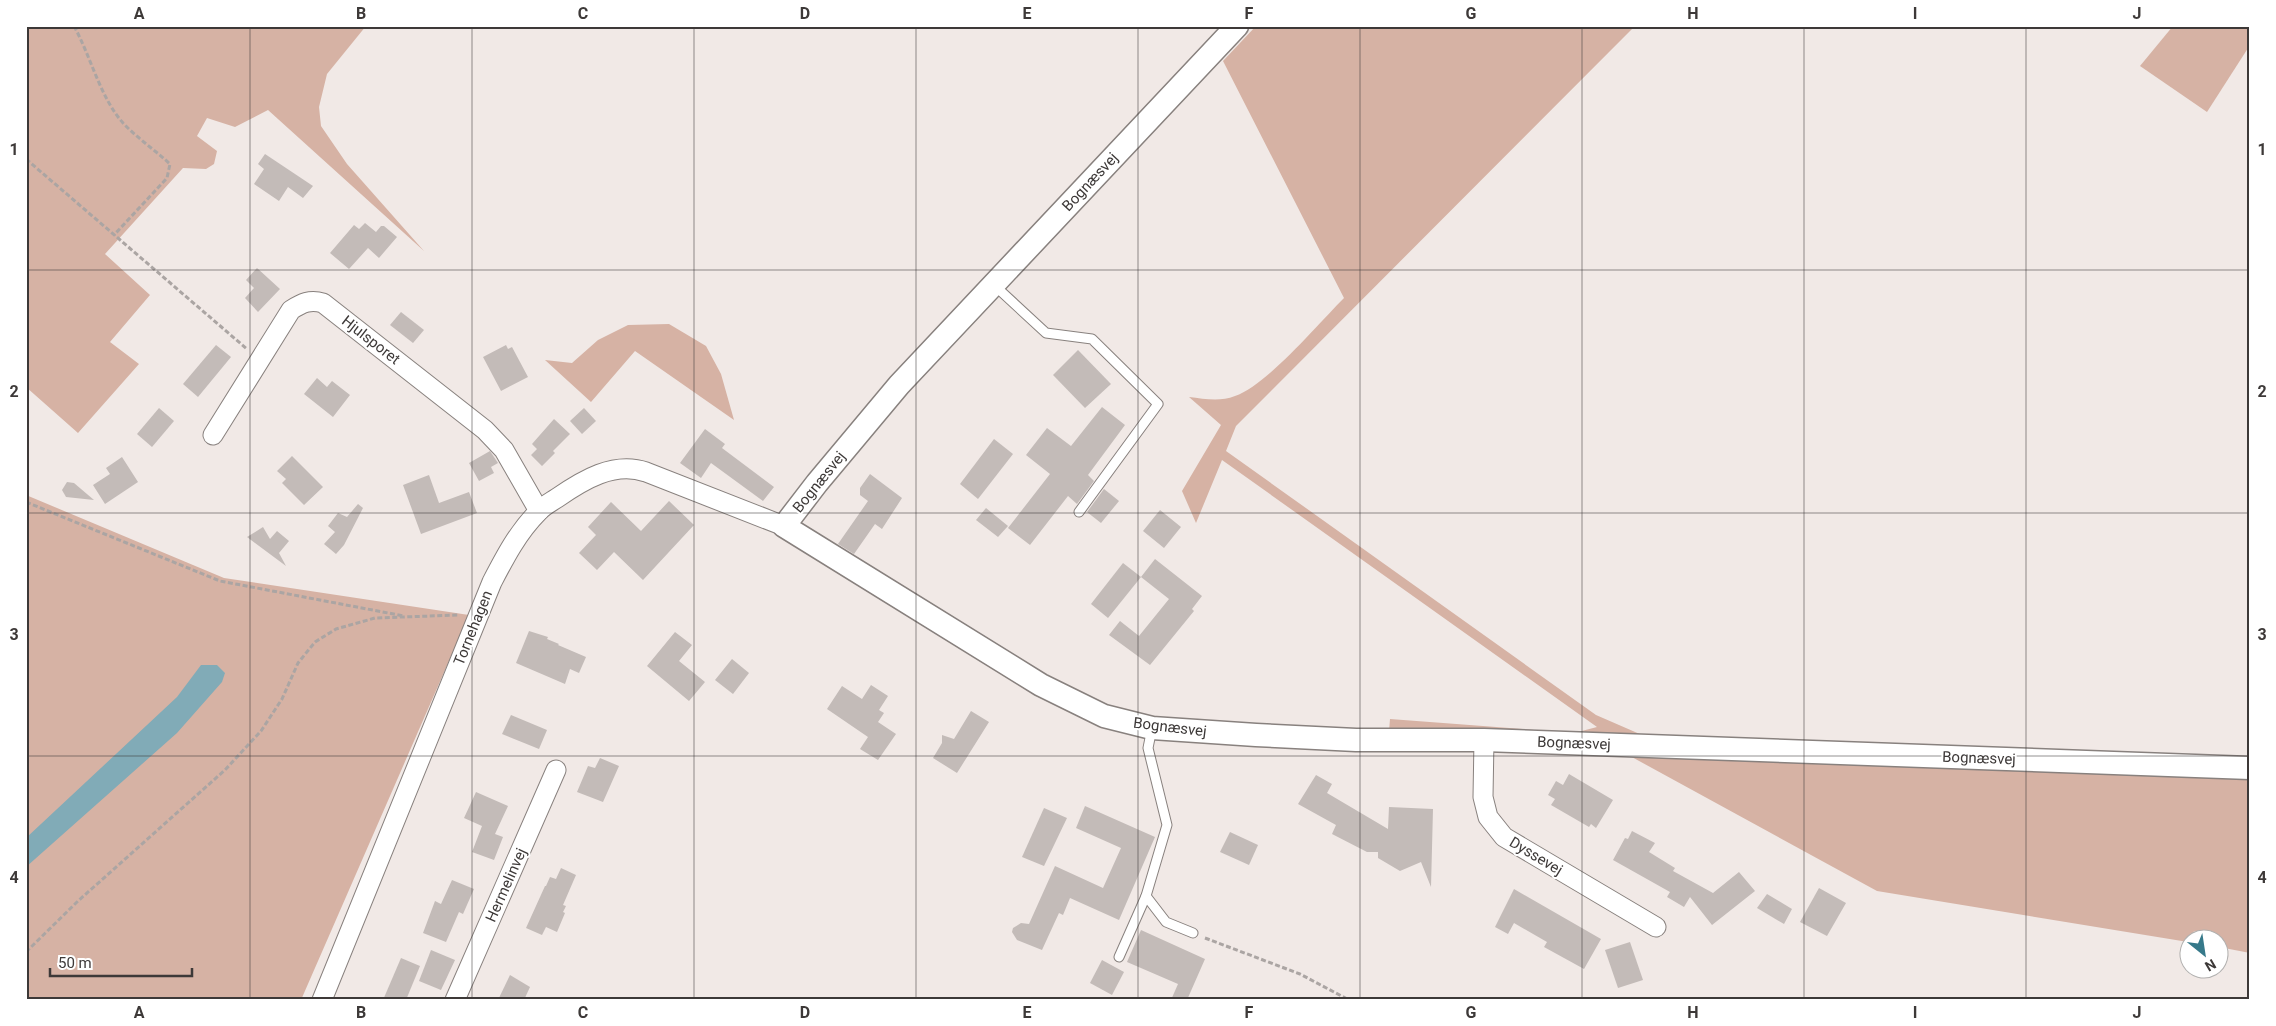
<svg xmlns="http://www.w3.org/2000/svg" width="2276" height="1026" viewBox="0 0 2276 1026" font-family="Roboto,sans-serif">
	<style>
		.green { fill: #d6b2a4 }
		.water { fill: #81abb7 }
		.building { fill: #c3bbb8 }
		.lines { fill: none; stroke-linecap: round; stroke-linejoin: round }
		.service-casing { stroke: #88817e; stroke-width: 11 }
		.minor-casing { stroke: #88817e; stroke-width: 21 }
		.tertiary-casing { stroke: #88817e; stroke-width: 25 }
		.path { stroke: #aba5a3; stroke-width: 3; stroke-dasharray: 5 2.5; stroke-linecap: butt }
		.service { stroke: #fff; stroke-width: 9 }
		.minor { stroke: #fff; stroke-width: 19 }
		.tertiary { stroke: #fff; stroke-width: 22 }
		.grid { fill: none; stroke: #3d3938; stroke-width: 1; stroke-opacity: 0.55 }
		.labels { text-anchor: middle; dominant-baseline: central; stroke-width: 4; stroke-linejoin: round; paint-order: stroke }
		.street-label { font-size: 15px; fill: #3d3938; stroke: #fff }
		.neatline { fill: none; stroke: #3d3938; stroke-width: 2 }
		.grid-label { font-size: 16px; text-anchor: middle; font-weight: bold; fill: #3d3938 }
	</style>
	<rect width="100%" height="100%" fill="#f1e9e6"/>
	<g class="green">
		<path d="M26,26h340l-39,48 -8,33 2,19 26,38 77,87 -156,-141 -33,17 -28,-9 -10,18 20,15 -3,13 -8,5 -23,-1 -78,86 45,41 -40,47 29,22 -61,69 -52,-46z"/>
		<path d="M1256,26h379l-399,400 -10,25 370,264 46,20 -253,-3 1,-13 184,14 23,-6 -375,-267 -26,63 -14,-32 39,-66 -32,-28c16,2 31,5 46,-1 32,-11 83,-72 109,-98l-121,-237z"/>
		<path d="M2173,26h77v19l-43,67 -67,-46z"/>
		<path d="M669,324l37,22 15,28 13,46 -99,-69 -44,51 -46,-42 27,3 26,-23 30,-15z"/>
		<path d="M26,495l198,83 245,37 -168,385h-275z"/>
		<path d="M1630,756l620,22v175l-31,-6 -1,-9h-30v4l-311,-51z"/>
	</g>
	<path class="water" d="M201,665h16l8,8 -3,9 -45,51 -151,134v-29l151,-141z"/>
	<g class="building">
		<path d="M265,154l48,32 -10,12 -15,-11 -9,14 -25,-17 10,-15 -6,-5z"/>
		<path d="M365,223l11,9 5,-6h3l13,11 -18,21 -11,-10 -19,21 -19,-16 24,-28 5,4z"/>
		<path d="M257,268l23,21 -22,23 -13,-14 9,-10 -8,-8z"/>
		<path d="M401,312l23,18 -11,13 -23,-18z"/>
		<path d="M216,345l15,12 -33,40 -15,-13z"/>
		<path d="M506,345l2,4 4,-2 16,30 -27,14 -18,-34z"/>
		<path d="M1078,350l33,34 -26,24 -32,-33z"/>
		<path d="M317,378l10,9 5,-6 18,14 -17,22 -29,-23z"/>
		<path d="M1102,407l23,18 -37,50 6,6 -17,23 -9,-8 -38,49 -22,-17 42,-54 -24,-19 21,-27 24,18z"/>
		<path d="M159,408l15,13 -22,26 -15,-13z"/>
		<path d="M584,408l12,13 -14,13 -12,-13z"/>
		<path d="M554,419l16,15 -17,17 2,2 -13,13 -11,-11 6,-6 -5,-5z"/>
		<path d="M705,429l20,15 -3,4 52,39 -11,14 -52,-38 -10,15 -21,-15z"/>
		<path d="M994,439l19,15 -35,45 -18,-15z"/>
		<path d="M490,451l8,12 -7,4 3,6 -15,8 -10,-18z"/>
		<path d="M292,456l31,31 -19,18 -22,-22 4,-4 -9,-8z"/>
		<path d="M122,457l16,25 -33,22 -12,-19 17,-11 -4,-6z"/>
		<path d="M870,474l32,24 -20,31 -7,-5 -21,30 -16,-10 30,-43 -8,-6v-7z"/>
		<path d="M429,475l10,28 30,-11 8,21 -56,21 -18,-49z"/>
		<path d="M67,482l7,1 20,17 -28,-3 -4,-7z"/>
		<path d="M1104,489l15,12 -18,22 -14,-11z"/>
		<path d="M669,501l25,24 -51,55 -29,-28 -17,18 -18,-17 17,-18 -8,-8 23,-25 30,29z"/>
		<path d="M358,504l5,4 -19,37 -8,9 -12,-10 11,-12 -7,-6 10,-13 9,4z"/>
		<path d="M986,508l22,18 -10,11 -22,-17z"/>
		<path d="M1160,510l21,17 -17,21 -21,-17z"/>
		<path d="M263,527l7,12 7,-8 12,10 -10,12 7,13 -39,-29z"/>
		<path d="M1155,559l47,37 -10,13 2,2 -44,54 -41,-30 11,-14 19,15 30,-37 -28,-22z"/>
		<path d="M1123,563l18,14 -33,41 -17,-14z"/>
		<path d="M529,631l19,6 -1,2 12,5 -1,1 28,12 -7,16 -9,-4 -5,15 -49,-21z"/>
		<path d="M675,632l17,13 -13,16 26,21 -16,19 -42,-35z"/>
		<path d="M732,659l17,14 -16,21 -18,-14z"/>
		<path d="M871,685l17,11 -9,14 5,3 -6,9 18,12 -18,26 -18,-11 8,-12 -41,-28 15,-23 20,13z"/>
		<path d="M971,711l18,11 -32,51 -24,-15 9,-15v-8l12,4z"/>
		<path d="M511,715l36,15 -8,19 -37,-15z"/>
		<path d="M600,758l19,8 -16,36 -26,-10 11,-26 7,2z"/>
		<path d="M1569,774l44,26 -17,28 -5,-4 -2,3 -38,-22 4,-6 -7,-4 8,-14 7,4z"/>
		<path d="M1316,775l16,9 -5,9 61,36 1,-22 44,2 -2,78 -10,-25 -21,9 -22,-13v-6h-11l-35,-18 4,-9 -38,-21z"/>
		<path d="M476,792l32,14 -13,28 8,3 -9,23 -22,-8 10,-26 -18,-8z"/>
		<path d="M1085,806l70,31 -36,83 -49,-22 -7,17 -4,-2 -17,37 -25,-10 -5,-8 1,-4 8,-5 8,1 26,-58 48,22 18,-40 -45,-20z"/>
		<path d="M1044,808l23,10 -23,48 -22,-9z"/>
		<path d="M1632,831l23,12 -6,9 26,16 -2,3 40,22 26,-21 16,19 -43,34 -22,-28 -6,10 -17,-10 3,-5 -57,-32 12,-22 3,1z"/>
		<path d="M1230,832l28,13 -9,20 -29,-13z"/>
		<path d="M561,868l15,7 -13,30 3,1 -3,6 2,1 -8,19 -11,-5 -4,8 -16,-7 19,-42h1l4,-9 6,2z"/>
		<path d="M452,880l22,9 -11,25 -4,-2 -13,30 -23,-9 12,-32 6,3z"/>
		<path d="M1819,888l27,15 -19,33 -27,-14z"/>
		<path d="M1514,889l87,50 -17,30 -40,-22 3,-5 -33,-19 -6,11 -13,-7z"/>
		<path d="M1767,894l25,15 -8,15 -27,-16z"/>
		<path d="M1141,930l64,29 -18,41h-16l7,-16 -51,-22z"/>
		<path d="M1630,942l13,38 -25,8 -13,-38z"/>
		<path d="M431,950l24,10 -14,30 -22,-9z"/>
		<path d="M401,958l19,8 -14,34h-23z"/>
		<path d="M1102,960l22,12 -12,23 -22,-12z"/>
		<path d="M510,975l20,12 -6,13h-26z"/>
	</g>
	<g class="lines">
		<g class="service-casing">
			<g id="service">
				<path d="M993,284l53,49 46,6 66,65 -79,108"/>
				<path d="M1152,728l-4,20 19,77 -21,71 20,26 27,11"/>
				<path d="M1119,957l27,-61"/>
			</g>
		</g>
		<g class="minor-casing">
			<g id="minor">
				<path d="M213,435l78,-125c11,-7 19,-11 32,-7l162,127 19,20 35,61"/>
				<path d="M1484,740l-1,57 5,20 16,20 152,90"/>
				<path d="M322,1000l170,-418c13,-25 26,-50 46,-70 5,-6 13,-10 19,-14 26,-18 57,-37 89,-26l138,54"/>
				<path d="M455,1000l101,-230"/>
			</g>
		</g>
		<g class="tertiary-casing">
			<path id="tertiary" d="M1237,26l-338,359 -82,98 -33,43 257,159 63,31 48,12 104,7 100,5h128l766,28"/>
		</g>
		<g class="path">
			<path d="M74,26c17,31 26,71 49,97 14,15 32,27 47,41l-3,14 -53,57"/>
			<path d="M26,159l221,190"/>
			<path d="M26,502l194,79 184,35"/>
			<path d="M1205,938l95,36 49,26"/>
			<path d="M26,952l52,-51 147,-131 36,-39 21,-32 16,-36 17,-21 21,-13 39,-11 84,-3"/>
		</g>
		<use href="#service" class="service"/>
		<use href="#minor" class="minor"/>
		<use href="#tertiary" class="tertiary"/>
	</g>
	<path class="grid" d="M250,26v974M472,26v974M694,26v974M916,26v974M1138,26v974M1360,26v974M1582,26v974M1804,26v974M2026,26v974M26,270h2224M26,513h2224M26,756h2224"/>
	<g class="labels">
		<g class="street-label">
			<text transform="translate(1090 182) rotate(-47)">Bognæsvej</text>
			<text transform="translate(371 340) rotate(38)">Hjulsporet</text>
			<text transform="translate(819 482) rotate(-51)">Bognæsvej</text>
			<text transform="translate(473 628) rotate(-68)">Tornehagen</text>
			<text transform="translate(1170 727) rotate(7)">Bognæsvej</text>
			<text transform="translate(1574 743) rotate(2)">Bognæsvej</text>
			<text transform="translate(1979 758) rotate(2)">Bognæsvej</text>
			<text transform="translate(1536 856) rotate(31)">Dyssevej</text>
			<text transform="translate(506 885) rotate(-66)">Hermelinvej</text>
		</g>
	</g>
	<rect width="2276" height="1026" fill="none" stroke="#ffffff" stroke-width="55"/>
	<g transform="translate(2204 954) rotate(150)"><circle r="24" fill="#ffffff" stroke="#b1b0af"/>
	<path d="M0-4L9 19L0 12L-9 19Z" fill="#36798a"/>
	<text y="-8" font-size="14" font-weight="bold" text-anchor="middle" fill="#3d3938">N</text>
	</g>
	<path d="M50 968v8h142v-8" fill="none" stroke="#3d3938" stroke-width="2.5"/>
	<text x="58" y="968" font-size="15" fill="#3d3938" stroke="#ffffff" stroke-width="4" paint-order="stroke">50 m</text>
	<rect x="28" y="28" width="2220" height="970" class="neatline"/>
	<g class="grid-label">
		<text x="139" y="19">A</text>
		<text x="361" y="19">B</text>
		<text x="583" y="19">C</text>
		<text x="805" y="19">D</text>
		<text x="1027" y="19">E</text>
		<text x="1249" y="19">F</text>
		<text x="1471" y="19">G</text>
		<text x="1693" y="19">H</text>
		<text x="1915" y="19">I</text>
		<text x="2137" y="19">J</text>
		<text x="14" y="155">1</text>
		<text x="2262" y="155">1</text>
		<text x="14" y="397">2</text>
		<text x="2262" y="397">2</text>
		<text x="14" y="640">3</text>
		<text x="2262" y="640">3</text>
		<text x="14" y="883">4</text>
		<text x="2262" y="883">4</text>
		<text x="139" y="1018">A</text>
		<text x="361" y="1018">B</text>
		<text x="583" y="1018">C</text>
		<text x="805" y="1018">D</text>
		<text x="1027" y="1018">E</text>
		<text x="1249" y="1018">F</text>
		<text x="1471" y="1018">G</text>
		<text x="1693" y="1018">H</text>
		<text x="1915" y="1018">I</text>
		<text x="2137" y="1018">J</text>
	</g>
</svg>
